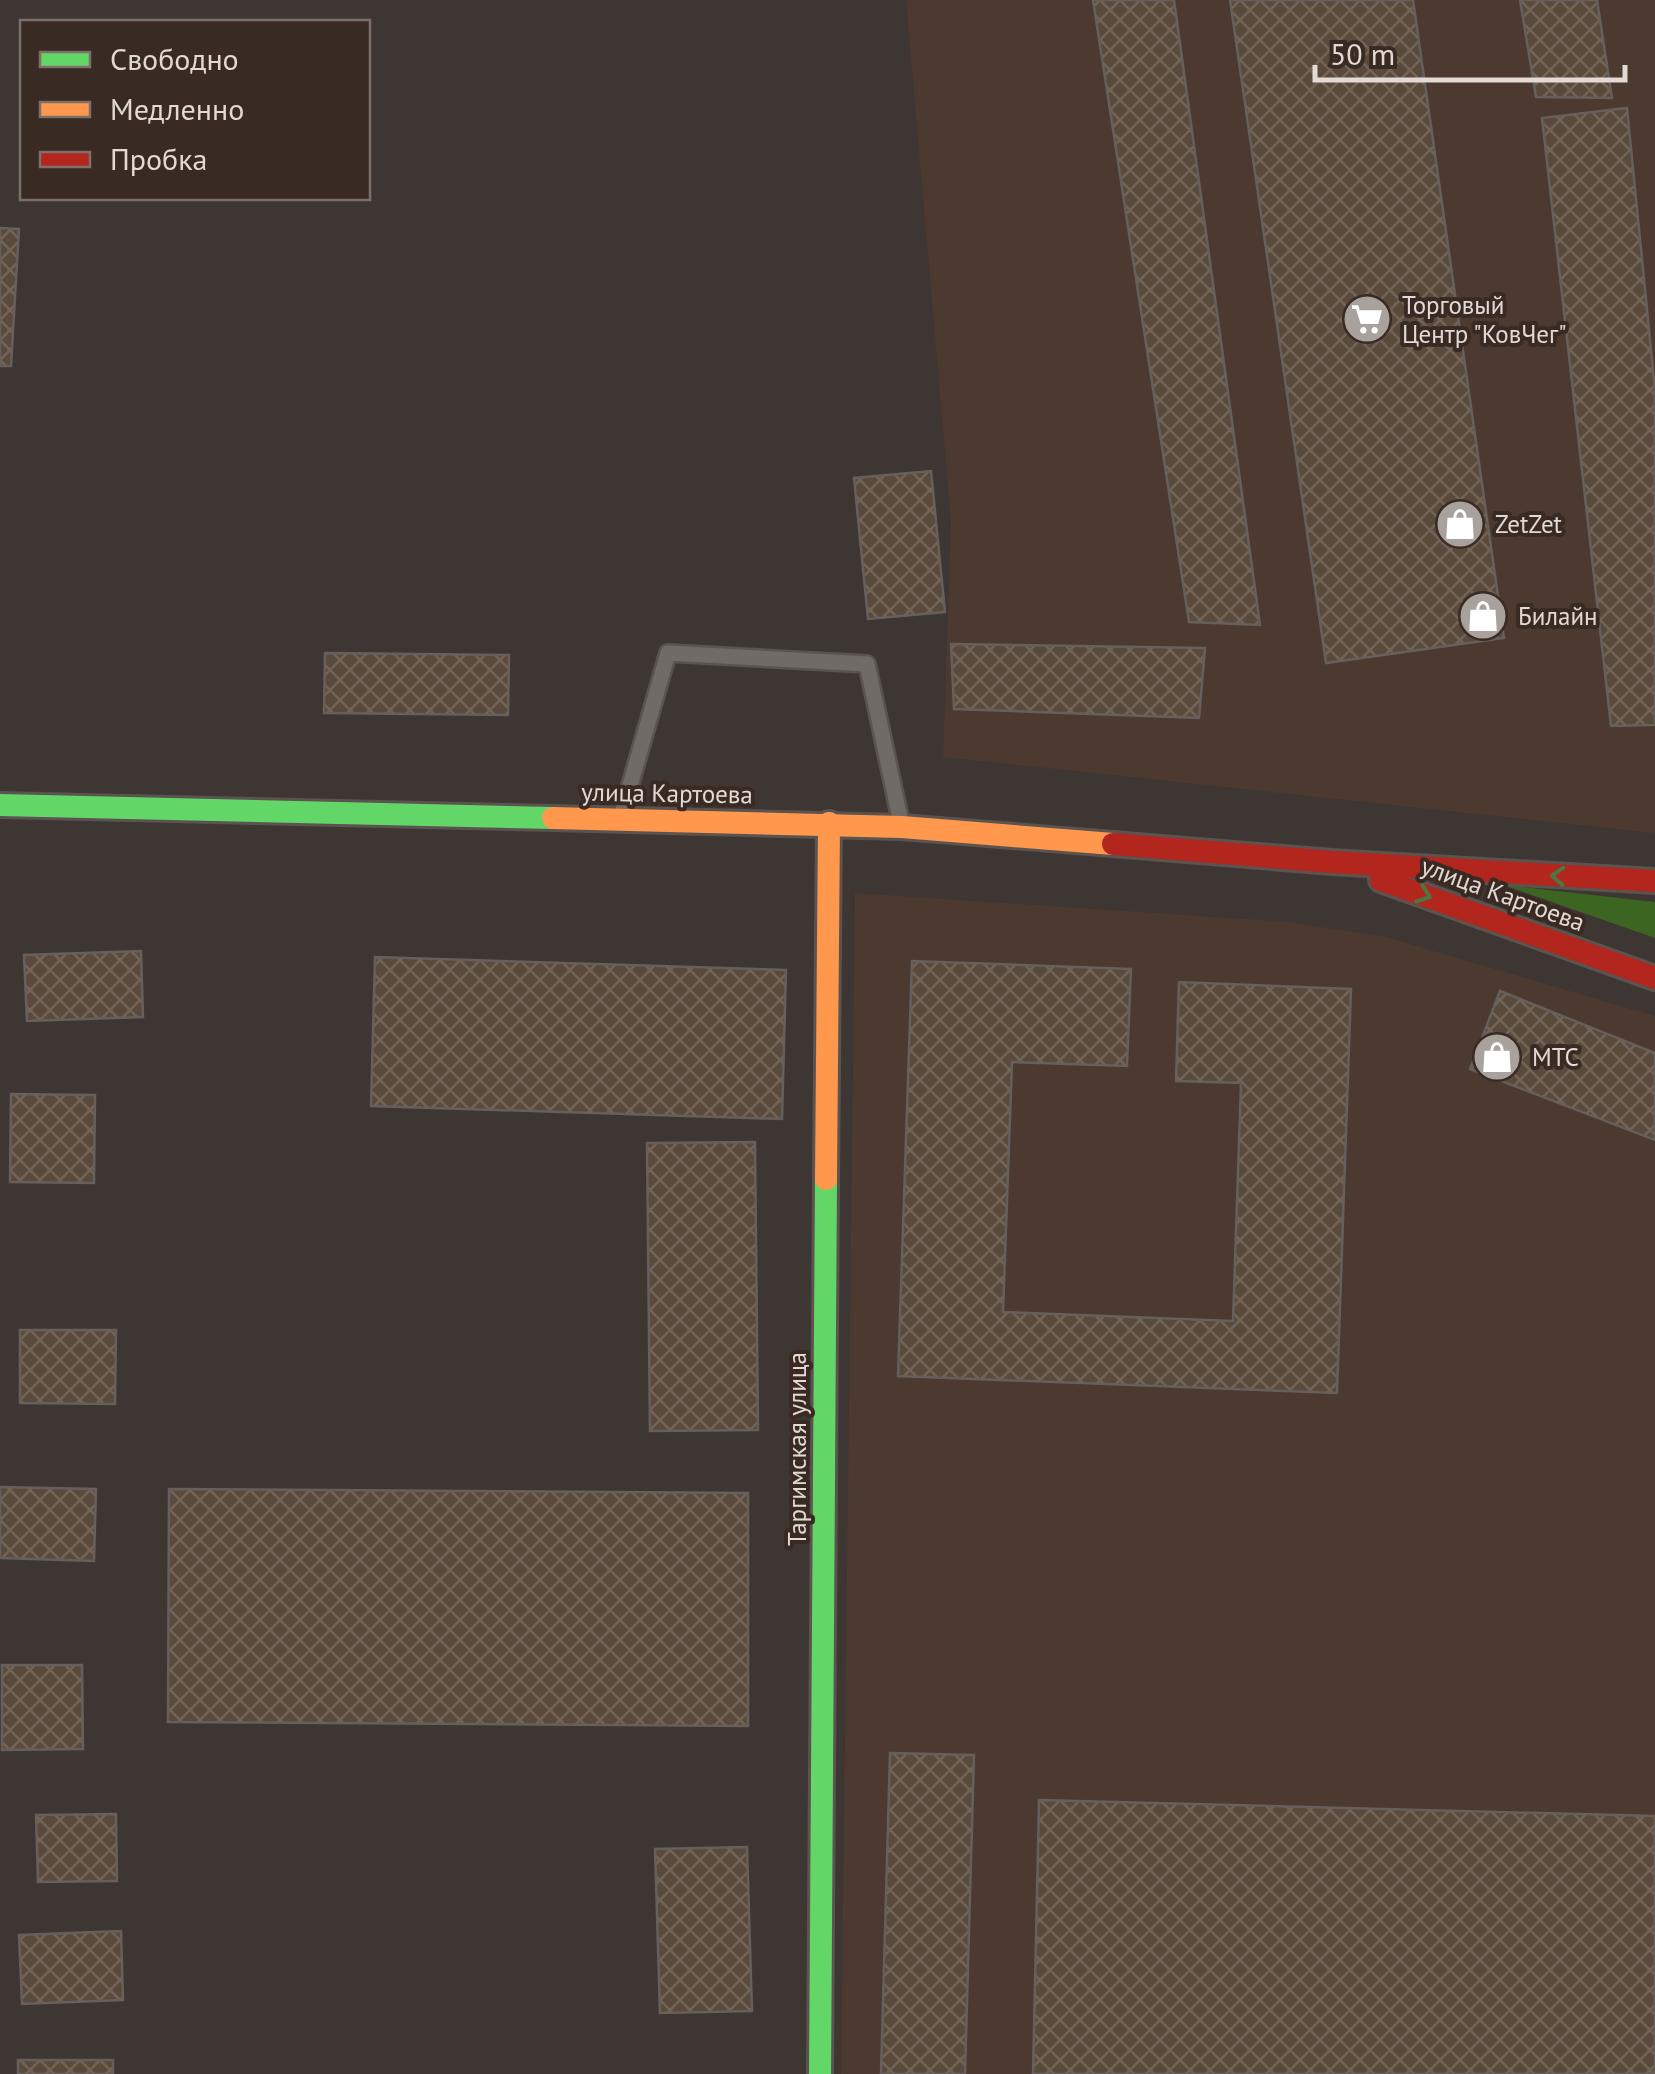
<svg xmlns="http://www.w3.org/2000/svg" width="1655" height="2074" viewBox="0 0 1655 2074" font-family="'PT Sans',sans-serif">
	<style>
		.built { fill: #4c392f }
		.grass { fill: #3b6521 }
		.building { fill: url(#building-cross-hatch); stroke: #665f5b; stroke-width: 2.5 }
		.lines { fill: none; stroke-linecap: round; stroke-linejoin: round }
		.lane-casing { stroke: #5a5350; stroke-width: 20 }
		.fast-casing { stroke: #5a5350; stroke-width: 28 }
		.slow-casing { stroke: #5a5350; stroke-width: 28 }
		.jam-casing { stroke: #5a5350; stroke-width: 28 }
		.lane { stroke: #716b68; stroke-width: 15 }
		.fast { stroke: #63d668; stroke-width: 22 }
		.slow { stroke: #ff974d; stroke-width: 22 }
		.jam { stroke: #b3261e; stroke-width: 22 }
		.oneway { stroke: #4c7742 }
		.labels { text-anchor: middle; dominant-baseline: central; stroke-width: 8; stroke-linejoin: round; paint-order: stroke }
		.poi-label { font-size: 25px; fill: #e3dad5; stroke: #392a23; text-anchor: start }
		.street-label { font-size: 25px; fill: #e3dad5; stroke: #392a23 }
	</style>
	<defs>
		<pattern id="building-cross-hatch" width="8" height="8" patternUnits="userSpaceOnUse" patternTransform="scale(2.5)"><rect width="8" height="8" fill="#5a4a3c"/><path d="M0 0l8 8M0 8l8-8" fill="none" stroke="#726457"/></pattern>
	</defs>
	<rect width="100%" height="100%" fill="#3e3632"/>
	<g class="built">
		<path d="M906,0h749v833l-712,-76 8,-235z"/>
		<path d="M855,893l434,29 97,15 269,79v1058h-814z"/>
	</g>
	<path class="grass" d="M1503,885l152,17v36z"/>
	<g class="building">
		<path d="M1093,0h81l86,625 -71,-3z"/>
		<path d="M1230,0h183l91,638 -178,25z"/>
		<path d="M1520,0h77l15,98 -76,-1z"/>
		<path d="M1627,108l28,282v335l-44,1 -69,-608z"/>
		<path d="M0,228l19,1 -8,137h-11z"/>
		<path d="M931,471l14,141 -77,7 -14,-141z"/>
		<path d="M951,644l254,4 -6,70 -245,-9z"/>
		<path d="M325,653l184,2 -1,60 -184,-2z"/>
		<path d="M141,951l2,66 -116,4 -3,-66z"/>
		<path d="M375,957l411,13 -4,149 -411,-13z"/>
		<path d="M912,961l219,8 -4,97 -115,-4 -9,250 230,9 8,-238 -65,-2 3,-99 172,7 -14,404 -439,-17z"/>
		<path d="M1500,991l155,62v87l-185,-71z"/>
		<path d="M11,1094l84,1 -1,88 -84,-1z"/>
		<path d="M755,1142l3,288 -108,1 -3,-288z"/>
		<path d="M20,1330h96l-1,74 -95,-1z"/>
		<path d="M0,1487l96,2 -2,72 -94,-3z"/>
		<path d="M169,1489l579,4v233l-580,-4z"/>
		<path d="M2,1665h80l1,84 -81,1z"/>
		<path d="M890,1753l84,2 -9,319h-84z"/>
		<path d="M1039,1800l616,16v258h-622z"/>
		<path d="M116,1814l1,67 -79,1 -2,-67z"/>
		<path d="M747,1847l5,164 -92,2 -5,-164z"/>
		<path d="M121,1931l2,69 -101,4 -3,-69z"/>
		<rect x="18" y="2060" width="95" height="14"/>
	</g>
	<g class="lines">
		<g class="lane-casing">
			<path id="lane" d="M621,817l47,-164 199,11 34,159"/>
		</g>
		<g class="fast-casing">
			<g id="fast">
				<path d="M0,805l553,13"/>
				<path d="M820,2074l6,-895"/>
			</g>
		</g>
		<g class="slow-casing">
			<g id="slow">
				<path d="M553,818l349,9 211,17"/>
				<path d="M826,1179l3,-356"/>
			</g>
		</g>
		<g class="jam-casing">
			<g id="jam">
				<path d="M1113,844l219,18 323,19"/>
				<path d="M1381,880l274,98"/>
			</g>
		</g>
		<use href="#lane" class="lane"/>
		<use href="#fast" class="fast"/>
		<use href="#slow" class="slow"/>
		<use href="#jam" class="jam"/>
	</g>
	<defs><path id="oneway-chevron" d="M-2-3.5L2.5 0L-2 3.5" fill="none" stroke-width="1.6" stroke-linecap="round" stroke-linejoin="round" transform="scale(2.5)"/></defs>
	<g class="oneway">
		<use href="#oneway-chevron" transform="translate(1558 876) rotate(-177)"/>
		<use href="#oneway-chevron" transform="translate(1424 895) rotate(20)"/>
	</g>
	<defs>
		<g id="supermarket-disc" transform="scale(2.5)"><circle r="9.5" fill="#a9a19c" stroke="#392a23"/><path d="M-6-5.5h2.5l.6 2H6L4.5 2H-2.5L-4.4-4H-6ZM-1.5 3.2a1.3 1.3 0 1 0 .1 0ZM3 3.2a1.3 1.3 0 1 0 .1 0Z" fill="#fff"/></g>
		<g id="shop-disc" transform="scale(2.5)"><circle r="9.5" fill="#a9a19c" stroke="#392a23"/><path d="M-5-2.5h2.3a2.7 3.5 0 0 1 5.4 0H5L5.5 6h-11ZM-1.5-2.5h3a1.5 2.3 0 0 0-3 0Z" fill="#fff"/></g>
	</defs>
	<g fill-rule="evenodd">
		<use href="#supermarket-disc" x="1367" y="319"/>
		<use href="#shop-disc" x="1460" y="524"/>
		<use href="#shop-disc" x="1483" y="616"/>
		<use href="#shop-disc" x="1497" y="1057"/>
	</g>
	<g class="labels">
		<g class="poi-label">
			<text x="1402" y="305">Торговый<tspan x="1402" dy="29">Центр "КовЧег"</tspan></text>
			<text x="1495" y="524">ZetZet</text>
			<text x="1518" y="616">Билайн</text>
			<text x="1532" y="1057">МТС</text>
		</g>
		<g class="street-label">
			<text transform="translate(667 793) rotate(1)">улица Картоева</text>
			<text transform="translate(1503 894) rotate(20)">улица Картоева</text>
			<text transform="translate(797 1449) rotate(-90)">Таргимская улица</text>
		</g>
	</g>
	<rect x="20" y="20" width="350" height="180" fill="#392a23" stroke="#7d706a" stroke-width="2.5"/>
	<rect x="40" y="52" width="50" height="15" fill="#63d668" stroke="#7d706a" stroke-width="2.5"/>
	<text x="110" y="70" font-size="30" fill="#e3dad5">Свободно</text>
	<rect x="40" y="102" width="50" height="15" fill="#ff974d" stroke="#7d706a" stroke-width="2.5"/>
	<text x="110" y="120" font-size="30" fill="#e3dad5">Медленно</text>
	<rect x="40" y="152" width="50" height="15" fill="#b3261e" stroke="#7d706a" stroke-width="2.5"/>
	<text x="110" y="170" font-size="30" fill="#e3dad5">Пробка</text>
	<path d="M1315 65v15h310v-15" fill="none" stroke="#e3dad5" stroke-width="5"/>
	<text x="1330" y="65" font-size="30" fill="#e3dad5" stroke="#392a23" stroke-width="8" paint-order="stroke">50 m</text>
</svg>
